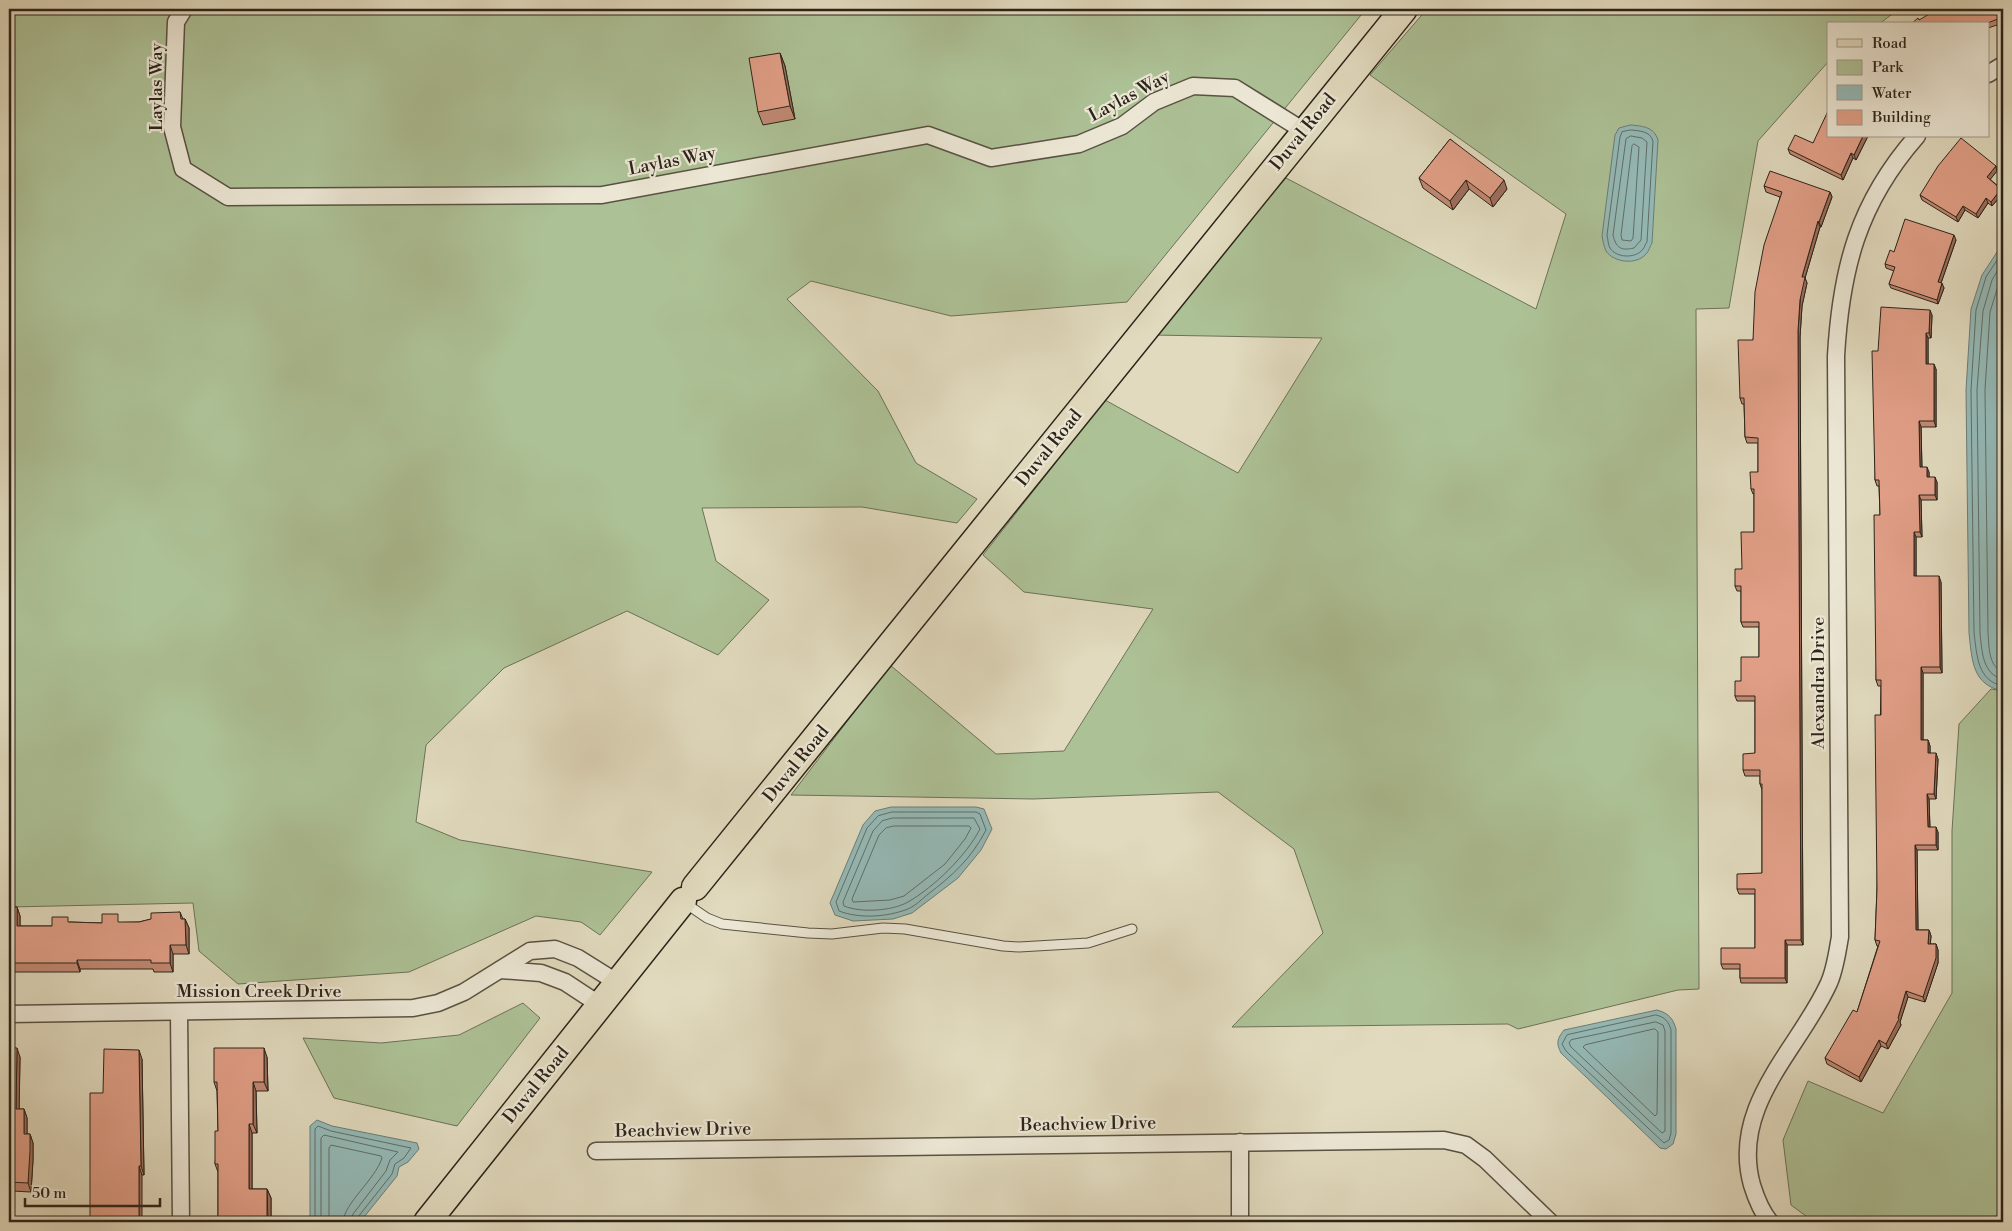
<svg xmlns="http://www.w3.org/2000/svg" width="2012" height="1231" viewBox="0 0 2012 1231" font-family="'Libre Bodoni',serif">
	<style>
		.green { fill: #adc196; stroke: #6c7258 }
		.water { fill: #95bab7; stroke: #6b7e78 }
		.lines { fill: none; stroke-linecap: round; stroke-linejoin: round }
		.shore { stroke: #606f68; stroke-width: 1 }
		.service-casing { stroke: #595243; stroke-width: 11 }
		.minor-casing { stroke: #595243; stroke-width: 19 }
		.primary-casing { stroke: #2c241a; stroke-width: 29 }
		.service { stroke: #ece7d5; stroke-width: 9 }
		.minor { stroke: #ece7d5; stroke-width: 16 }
		.primary { stroke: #e1dabe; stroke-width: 26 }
		.wall { fill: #c28974; stroke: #2c241a }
		.shaded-wall { fill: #9e6f5e; stroke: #2c241a }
		.building { fill: #e19f87; stroke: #2c241a }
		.labels { text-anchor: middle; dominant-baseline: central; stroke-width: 4.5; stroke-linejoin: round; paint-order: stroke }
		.street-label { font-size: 18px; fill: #2c241a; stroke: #ece7d5 }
	</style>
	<rect width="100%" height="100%" fill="#e1dabe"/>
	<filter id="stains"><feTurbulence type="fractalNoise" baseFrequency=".004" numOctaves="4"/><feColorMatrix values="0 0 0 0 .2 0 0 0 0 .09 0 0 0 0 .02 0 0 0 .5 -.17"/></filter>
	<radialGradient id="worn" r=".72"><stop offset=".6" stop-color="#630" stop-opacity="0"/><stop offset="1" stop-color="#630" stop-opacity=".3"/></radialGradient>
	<g class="green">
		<path d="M9,9h1357l-239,293 -176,14 -140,-35 -24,18 91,92 38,72 61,36 -20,24 -95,-16 -160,1 14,53 53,39 -51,55 -91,-44 -123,57 -78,77 -10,77 44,18 192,32 -52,63 -19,-13 -45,-6 -127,56 -171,12 -39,-33 -6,-48 -184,4z"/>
		<path d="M1427,9h472l-20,15h-51v38l-70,79 -29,167 -33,1 3,680 -21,1 -160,39 -10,-5 -276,3 91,-94 -29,-84 -76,-57 -185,7 -242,-4 99,-130 106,89 68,-3 89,-142 -129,-17 -41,-37 122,-155 133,73 84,-135 -169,-3 133,-157 250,131 30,-95 -196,-139z"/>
		<path d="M1991,689l12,2v531h-189l-23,-17 -8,-65 25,-59 75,32 69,-120v-162l7,-107z"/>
		<path d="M523,1003l17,15 -83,108 -123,-28 -31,-60 78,5 78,-8z"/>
	</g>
	<g class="water">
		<path d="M1630,125c13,1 24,2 28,15l-6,103c-2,3 -3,8 -6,11 -9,11 -32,9 -40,-3 -2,-4 -3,-10 -4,-15l13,-101 4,-7z"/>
		<path d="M2003,243v448c-31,-6 -31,-31 -34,-58l-3,-243 5,-81 11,-34z"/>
		<path d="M891,807h85l8,2 8,20 -11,21 -23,28 -46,35 -19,6 -40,2 -18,-6 -5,-12 33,-78 12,-14z"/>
		<path d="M1657,1010c11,3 16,8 19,19v105l-3,10 -7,5 -6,-1 -99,-95c-5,-10 -4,-14 3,-23z"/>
		<path d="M317,1120l15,6 85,17 2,6 -11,13 -9,5 -2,9 -37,46h-50v-96z"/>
	</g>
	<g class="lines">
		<g class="shore">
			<path d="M1631,130c9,1 19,1 22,11l-6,101c-2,2 -2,5 -4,7 -7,10 -27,9 -33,-1 -2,-3 -2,-9 -3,-13l13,-98 2,-5z"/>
			<path d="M1631,136l11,2 5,4 -6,98 -7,8c-13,3 -18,0 -21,-13l13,-96z"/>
			<path d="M1634,144l5,3 -6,91 -2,3 -9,-1 -1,-5 11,-89z"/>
			<path d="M2003,251l-17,26 -10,33 -5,80 3,243c3,22 3,48 29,53"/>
			<path d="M2003,261l-11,19 -9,31 -6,79 3,243c2,17 2,42 23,46"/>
			<path d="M2003,276l-4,7 -9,29 -5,78 3,242c1,13 0,35 15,40"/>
			<path d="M892,812h84l4,2 6,16c-15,29 -33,45 -59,65 -6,5 -12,11 -19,14 -21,8 -48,10 -69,2l-3,-9 31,-74 11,-12z"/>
			<path d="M893,818h81l6,11c-14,27 -46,58 -72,73 -16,9 -47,11 -64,4l-1,-4 30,-71 9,-10z"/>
			<path d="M894,826h75l2,2 -6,11 -20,25 -41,32 -14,4 -37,2 -1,-3 27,-64 7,-7z"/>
			<path d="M1656,1015c9,2 13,7 15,15v103l-2,7 -5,3 -98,-92 -4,-7 5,-9z"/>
			<path d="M1656,1022l7,3 2,6v100l-3,2 -91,-86 -2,-4 2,-3z"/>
			<path d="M1655,1029l3,3 -1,82 -2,2 -72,-69 2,-2z"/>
			<path d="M315,1222v-93l3,-3 13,5 80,17 -7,10 -9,6 -3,10 -34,43 -1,5"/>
			<path d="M321,1222v-84l3,-3 74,17 -8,8 -4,11 -33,43 -3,8"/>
			<path d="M329,1222v-74l2,-3 50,11 1,2c-7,22 -38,45 -39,64"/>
		</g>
		<g class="service-casing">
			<path id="service" d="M685,903l22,15 15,6 86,9 24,1 51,-6 22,1 98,17 16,1 69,-4 44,-14"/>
		</g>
		<g class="minor-casing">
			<g id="minor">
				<path d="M184,9l-8,13 -4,105 11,42 45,28 374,-2 326,-60 63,23 88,-14 43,-18 32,-24 39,-16 42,2 69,43"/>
				<path d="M1988,74l15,-9"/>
				<path d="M500,970l41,3 24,9 35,23"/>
				<path d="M179,1012l2,210"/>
				<path d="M9,1014l404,-6 25,-5 26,-11 66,-41 25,-2 23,9 40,25"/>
				<path d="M596,1151l848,-11 22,5 19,14 65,63"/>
				<path d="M1240,1222v-80"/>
				<path d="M1770,1222c-9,-11 -14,-24 -18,-37 -22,-79 46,-135 76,-200 7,-14 9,-32 12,-48l-4,-581c5,-87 22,-153 81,-220"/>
			</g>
		</g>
		<g class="primary-casing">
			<g id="primary">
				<path d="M695,887l709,-878"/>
				<path d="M427,1222l256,-321"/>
			</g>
		</g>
		<use href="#service" class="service"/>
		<use href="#minor" class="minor"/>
		<use href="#primary" class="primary"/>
	</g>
	<g class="wall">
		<path d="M2003,9v14l-15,5v-4h-77l8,-4z"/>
		<path d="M780,53l5,13 10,53 -32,6 -5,-13z"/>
		<path d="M1868,136l-12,24 -3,-2 -10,22 -53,-26 -2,-5 25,-6z"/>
		<path d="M1450,139l57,50 -14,18 -24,-18 -16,21 -30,-22 -4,-10z"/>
		<path d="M1996,166l1,5 -7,8 11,10 2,4 -11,13 -4,-3 -10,15 -13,-8 -7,12 -36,-22 -2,-5z"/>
		<path d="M1764,186l66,6 2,5 -11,30h-1l-15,51 2,5 -5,23 -2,31 3,608h-16v38h-46l-1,-5v-9h-17l-2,-5 34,-16v-54h-16l-2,-5 25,-16v-83l-2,-6v-8h-15l-2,-6 12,-17v-52h-18l-2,-5 6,-15 18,-24v-30h-16l-2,-5v-31h-4l-2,-5 7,-17 12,-37v-38h-1l-2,-5 7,-17v-29h-11l-2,-6 -1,-33h-2l-2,-6 13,-58 27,-143 -14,-5z"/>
		<path d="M1956,240l-15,43 3,5 -6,16 -47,-16 -2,-4 5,-13 -8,-3 -1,-4 9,-12z"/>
		<path d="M1932,315l-1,23h-3v26l8,5v58h-15l1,40 7,5v5l8,5v18h-16l1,37h-6v39l25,6 1,91h-19v67h5l2,6v7l8,6 -2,40h-7l1,28 8,5v18h-21l1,80h11l2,6 -1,8h6l2,6v13l-13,39 -17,-5 -8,25 1,3 -13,24 -7,-3 -20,36 -34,-18 -2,-6 32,-46 21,-66h-1l-2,-6 2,-51 4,-203h-3l-2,-6 4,-165 -1,-29h-2l-2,-6 3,-129z"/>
		<path d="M9,907h8l3,9v10h32l18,-4 32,1 37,-1 41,-10 3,7h2l4,9v26h-16v18h-19l-1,-3h-73v3h-71z"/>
		<path d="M9,1047l11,10 -1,52h5l3,9v16h3l3,9v17l-2,32 -19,-1 -3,31z"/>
		<path d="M267,1057l1,34h-12l1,42h-5v56h15l4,9v24h-53v-50l-3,-8 3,-33 -1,-40 -3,-9z"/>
		<path d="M142,1059l2,116h-2l-39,-82z"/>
	</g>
	<g class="shaded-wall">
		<path d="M780,53l5,13 10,53 -5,-13z"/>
		<path d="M1863,136h5l-12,24 -2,-5z"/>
		<path d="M1851,153l2,5 -10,22 -2,-5z"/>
		<path d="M1996,166l1,5 -8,10 -2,-4z"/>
		<path d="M1466,180l3,9 -16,21 -3,-9z"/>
		<path d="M1504,180l3,9 -14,18 -3,-9z"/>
		<path d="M2001,189l2,4 -11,13 -1,-4z"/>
		<path d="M1830,192l2,5 -11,30 -2,-5z"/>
		<path d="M1986,198l2,5 -10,15 -2,-4z"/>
		<path d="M1963,206l2,4 -7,12 -2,-5z"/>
		<path d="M1818,221l2,6 -15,51 2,5 -5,23 -2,31 3,608 -2,-5 -3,-609 4,-54z"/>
		<path d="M1954,235l2,5 -16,46 -2,-4z"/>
		<path d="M1942,283l2,5 -6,16 -1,-4z"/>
		<path d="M1930,310l2,5 -1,23 -2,-5z"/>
		<path d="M1926,333l2,5v31l-2,-5z"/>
		<path d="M1934,364l2,5v58l-2,-6z"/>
		<path d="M1919,421l2,6 1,45 -2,-5z"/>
		<path d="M1927,467l2,5v10l-2,-5z"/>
		<path d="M1935,477l2,5v18l-2,-5z"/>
		<path d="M1919,495l2,5 1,37 -2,-5z"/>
		<path d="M1914,532l2,5v45l-2,-6z"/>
		<path d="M1939,576l2,6 1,91 -2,-6z"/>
		<path d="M1921,667l2,6v73l-2,-6z"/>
		<path d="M1928,740l2,6v13l-2,-6z"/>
		<path d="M1936,753l2,6 -2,40 -2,-5z"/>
		<path d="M1927,794l2,5 1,34 -2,-6z"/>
		<path d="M1936,827l2,5v18l-2,-5z"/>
		<path d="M1915,845l2,5 1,85 -2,-5z"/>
		<path d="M17,907l3,9v19l-3,-9z"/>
		<path d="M185,919l4,9v26l-3,-9z"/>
		<path d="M1929,930l2,6 -1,13 -2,-5z"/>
		<path d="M1785,940l2,5v38l-2,-5z"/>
		<path d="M1936,944l2,6v13l-13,39 -2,-5z"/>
		<path d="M170,945l3,9v18l-3,-9z"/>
		<path d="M77,960l3,9v3l-3,-9z"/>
		<path d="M1906,991l2,6 -8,25 1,3 -13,24 -2,-5 12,-26z"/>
		<path d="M1879,1040l2,6 -20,36 -2,-5z"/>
		<path d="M17,1048l3,9 -1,61 -3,-9z"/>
		<path d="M264,1048l3,9 1,34 -4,-9z"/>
		<path d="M139,1050l3,9 2,116 -3,-9z"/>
		<path d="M253,1082l3,9 1,42 -4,-9z"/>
		<path d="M24,1109l3,9v25l-3,-9z"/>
		<path d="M249,1124l3,9v65l-3,-9z"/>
		<path d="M30,1134l3,9v17l-2,32 -3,-9z"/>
		<path d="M139,1166l3,9v47h-3z"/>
		<path d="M9,1182l3,9 -1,31h-2z"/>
		<path d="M267,1189l4,9v24h-3z"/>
	</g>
	<g class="building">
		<path d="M1938,9h65v8l-18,7h-74l7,-6 1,2z"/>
		<path d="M780,53l10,53 -32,6 -9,-54z"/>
		<path d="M1828,111v25h35l-9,19 -3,-2 -10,22 -53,-26 7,-14 18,8z"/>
		<path d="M1961,138l35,28 -9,11 14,12 -10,13 -5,-4 -10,16 -13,-8 -7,11 -36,-22 18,-29z"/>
		<path d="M1450,139l54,41 -14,18 -24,-18 -16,21 -31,-23z"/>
		<path d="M1770,171l60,21 -11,30 -1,-1 -16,56h3l-5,23 -2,31 3,609h-16v38h-45v-14h-19v-16h34v-59h-18v-15l25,-1v-89h-2v-14h-17v-16l12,-1v-57h-20v-15h6v-24h18v-35h-18v-36h-6v-17h7l-1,-37h13v-43h-3l-1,-17h8v-34l-13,-1 -1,-39h-4l-2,-58h15l2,-48 9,-47 18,-53 -18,-6z"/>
		<path d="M1905,219l49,16 -16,47 4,1 -5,17 -48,-16 6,-17 -10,-3 5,-14 4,2z"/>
		<path d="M1881,307l49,3 -1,23h-3v31h8v57h-15l1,46h7v10h8v18h-16l1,37h-6v44h25l1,91h-19v73h7v13h8l-2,41h-7l1,33h8v18h-21l1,85h13l-1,14h8v14l-13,39 -17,-6 -8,27 1,1 -13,25 -7,-4 -20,37 -34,-19 28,-48 4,2 23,-71 -5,-1 2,-51 -2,-174h6v-35h-5l-2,-165h6l-1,-35h-4l-3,-129h6z"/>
		<path d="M9,907h8v19h35v-9h16v5l34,1v-9h16v8h21l12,-3v-6l29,-1 1,7h4l1,26h-16v18h-19v-3h-74v3h-68z"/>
		<path d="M9,1047l8,1 -1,61h8v25h6v17l-2,32 -19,-1v10z"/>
		<path d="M214,1048h50v34h-11v42h-4v65h18v33h-49v-58h-3v-33h3l-1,-49h-3z"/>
		<path d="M104,1049l35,1 2,116h-2v56h-49v-129h13z"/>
	</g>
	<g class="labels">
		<g class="street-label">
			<text transform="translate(156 87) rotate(-90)">Laylas Way</text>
			<text transform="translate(1129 96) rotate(-28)">Laylas Way</text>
			<text transform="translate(1303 132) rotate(-51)">Duval Road</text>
			<text transform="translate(672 161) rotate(-11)">Laylas Way</text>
			<text transform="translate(1049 448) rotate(-51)">Duval Road</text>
			<text transform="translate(1818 683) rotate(-90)">Alexandra Drive</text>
			<text transform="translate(796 764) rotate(-51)">Duval Road</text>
			<text x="259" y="991">Mission Creek Drive</text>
			<text transform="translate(536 1085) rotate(-51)">Duval Road</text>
			<text transform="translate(1088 1124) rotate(-1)">Beachview Drive</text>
			<text transform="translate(683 1130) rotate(-1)">Beachview Drive</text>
		</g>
	</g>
	<rect width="2012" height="1231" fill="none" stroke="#e1dabe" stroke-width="30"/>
	<rect x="10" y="10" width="1992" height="1211" fill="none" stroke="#2c241a" stroke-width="2.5"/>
	<rect x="15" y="15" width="1982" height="1201" fill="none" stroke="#2c241a"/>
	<rect x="1827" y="22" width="162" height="115" fill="#ece7d5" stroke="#9f998a"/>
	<rect x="1837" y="39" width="25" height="8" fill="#e1dabe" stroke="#9f998a"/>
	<text x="1872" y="48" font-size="15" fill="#2c241a">Road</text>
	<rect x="1837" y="60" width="25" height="15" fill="#adc196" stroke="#9f998a"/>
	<text x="1872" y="72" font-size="15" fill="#2c241a">Park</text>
	<rect x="1837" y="85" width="25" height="15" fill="#95bab7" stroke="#9f998a"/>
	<text x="1872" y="98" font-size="15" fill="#2c241a">Water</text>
	<rect x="1837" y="110" width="25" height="15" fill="#e19f87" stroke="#9f998a"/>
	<text x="1872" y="122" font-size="15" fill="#2c241a">Building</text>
	<path d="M25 1198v8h135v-8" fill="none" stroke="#2c241a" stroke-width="2.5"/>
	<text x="32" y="1198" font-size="15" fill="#2c241a" stroke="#ece7d5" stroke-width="4" paint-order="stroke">50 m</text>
	<rect width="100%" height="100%" filter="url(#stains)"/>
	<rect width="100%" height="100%" fill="url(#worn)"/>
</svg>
